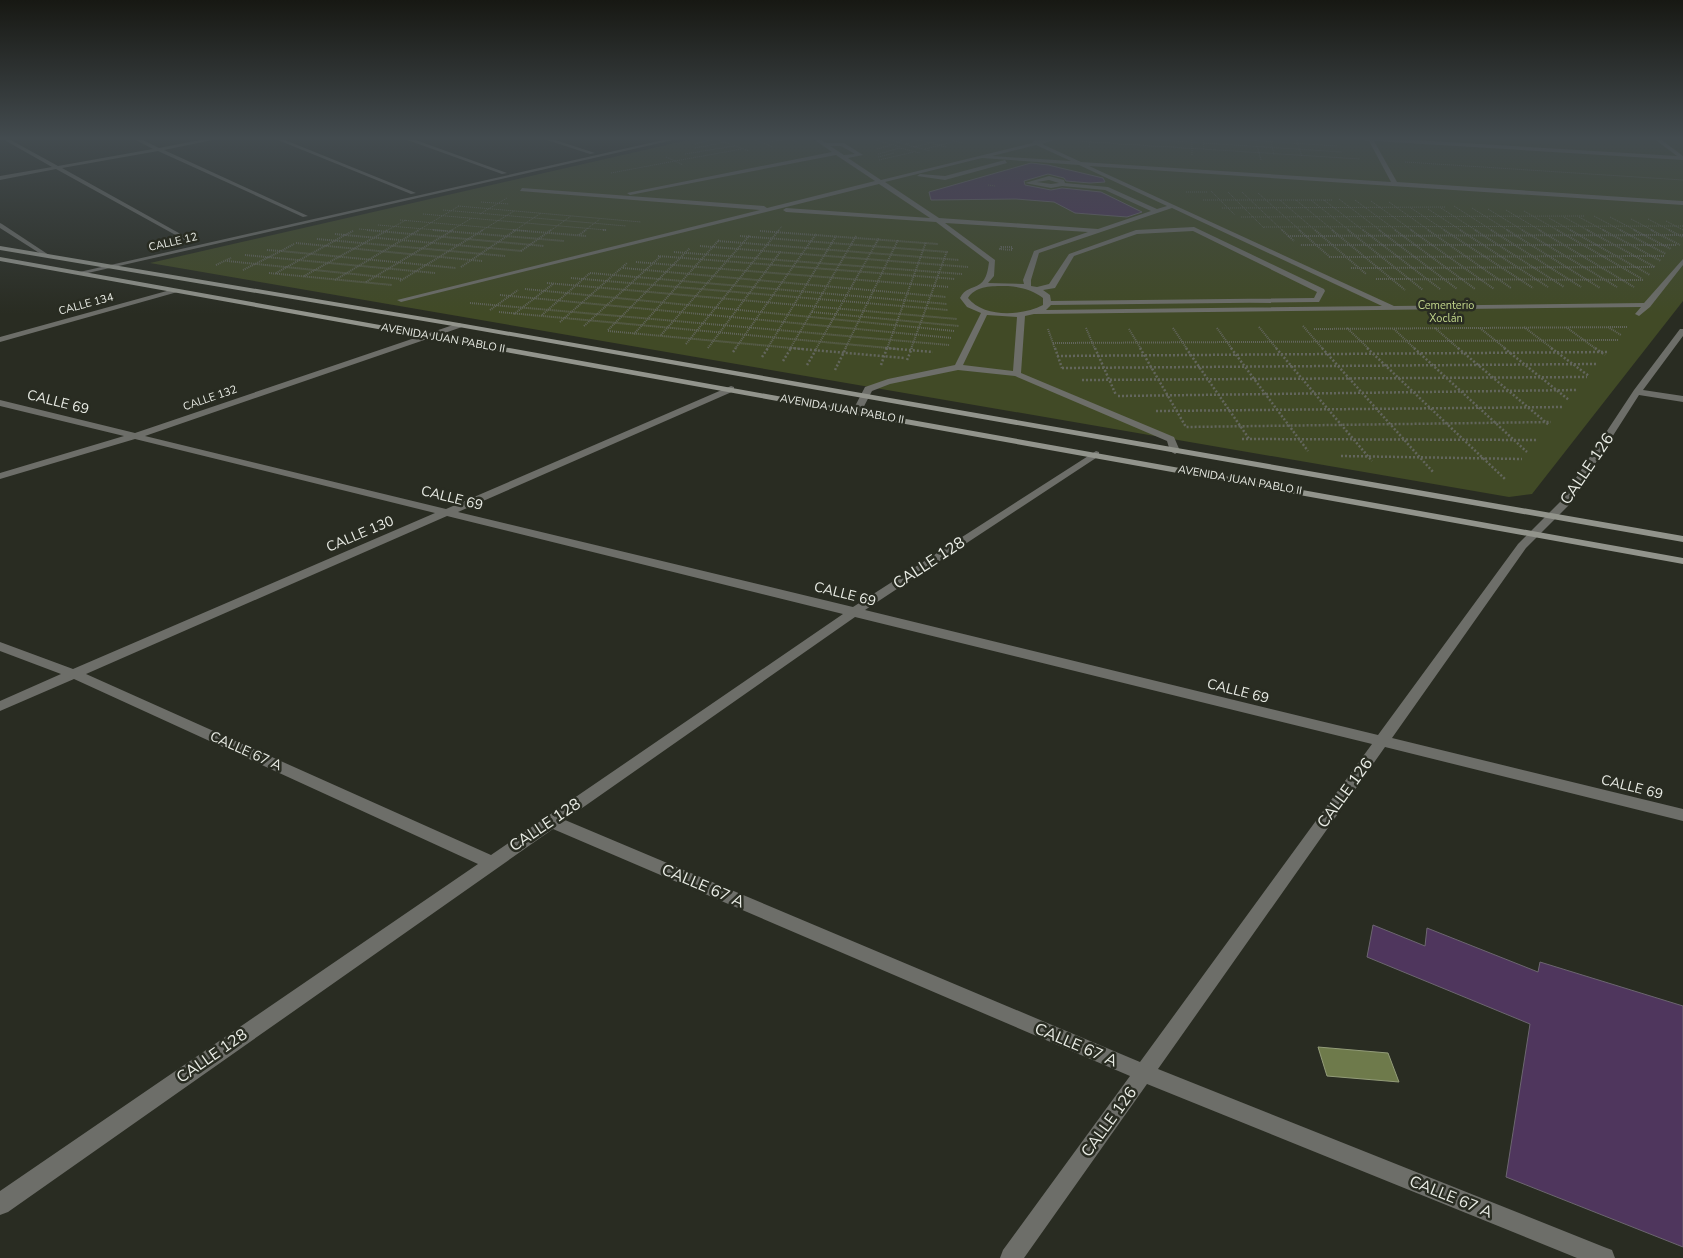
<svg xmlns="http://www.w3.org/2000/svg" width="1683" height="1258" viewBox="0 0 1683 1258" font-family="'Nunito Sans',sans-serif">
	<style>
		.green { fill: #414a26 }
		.water { fill: #6e7a4b; stroke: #939c79 }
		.building { fill: #4f365d; stroke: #6c6670 }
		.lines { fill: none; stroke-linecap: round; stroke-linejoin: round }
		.path-far2 { stroke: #63665d; stroke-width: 1; stroke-dasharray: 1 1; stroke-linecap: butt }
		.path-far1 { stroke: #63665d; stroke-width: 2; stroke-dasharray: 1 1; stroke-linecap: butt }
		.path { stroke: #63665d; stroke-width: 2.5; stroke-dasharray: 2 2; stroke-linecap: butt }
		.service { fill: #6d6e69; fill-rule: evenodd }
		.minor { fill: #6d6e69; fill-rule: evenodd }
		.tertiary { fill: #6d6e69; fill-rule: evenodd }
		.secondary { fill: #92948c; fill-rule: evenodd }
		.labels { text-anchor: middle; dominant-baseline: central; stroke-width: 5; stroke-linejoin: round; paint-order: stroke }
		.far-street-label { font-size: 11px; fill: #e9ece5; stroke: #292c22 }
		.far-park-label { font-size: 11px; fill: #c2d68b; stroke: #292c22 }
		.street-label { font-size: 14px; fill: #e9ece5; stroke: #292c22 }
		.near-street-label { font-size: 16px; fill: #e9ece5; stroke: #292c22 }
	</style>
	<rect width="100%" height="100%" fill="#292c22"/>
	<path class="green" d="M697,138h986v163l-151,193 -23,3 -1359,-234z"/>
	<path class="water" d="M1318,1047l70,6 11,29 -72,-6z"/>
	<g class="building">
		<path d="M1031,163l17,2 55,13 2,4 -15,1 -24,-2 -2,-3 -16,-4 -24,7 1,4 26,5 11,-2 39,4 41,20 -15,5 -52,-4 -21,-11 -38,-3 -85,1 -2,-8z"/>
		<path d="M1373,925l52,21 2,-18 111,44 2,-10 143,44v241l-177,-70 24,-153 -163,-67z"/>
	</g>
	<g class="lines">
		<g class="path-far2">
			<path d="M751,138l22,9"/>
			<path d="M786,138l11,4"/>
			<path d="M868,138l33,9"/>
			<path d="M882,138l48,13"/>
			<path d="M912,138l34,9"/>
			<path d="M944,138l19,5"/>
			<path d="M1126,138l216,14"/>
			<path d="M1192,138v17"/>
			<path d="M1203,138l1,12"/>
			<path d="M1216,138l121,8"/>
			<path d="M1255,138l6,22"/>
			<path d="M1270,138l4,17"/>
			<path d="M1296,138l6,19"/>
			<path d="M1310,138l25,2"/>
			<path d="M717,139l32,12"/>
			<path d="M756,140l8,-2"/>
			<path d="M1078,141l12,1 1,-4"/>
			<path d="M896,142l14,-4"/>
			<path d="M764,143l23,-4"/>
			<path d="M695,144l24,-6"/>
			<path d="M906,144l23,-6"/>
			<path d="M914,147l33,-8"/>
			<path d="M1089,147l1,-5 270,17"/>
			<path d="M695,148l31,-6"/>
			<path d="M877,149l15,-4"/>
			<path d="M925,149l43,-11"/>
			<path d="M685,154l49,-8"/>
			<path d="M878,154l22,-6 20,5"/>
			<path d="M666,157l9,4 67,-12"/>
			<path d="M878,157l16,-4"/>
			<path d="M879,160l35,-8"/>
			<path d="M1405,162l278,18"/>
			<path d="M611,173l64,-12 8,4"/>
			<path d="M988,185l7,1"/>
			<path d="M1211,191l24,24"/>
			<path d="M1186,192h21"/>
			<path d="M1228,192l36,36"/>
			<path d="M1242,192l41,39"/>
			<path d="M1258,193l43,38"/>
			<path d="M1339,199l42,32"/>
			<path d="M1203,200h129"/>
			<path d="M1280,200l36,31"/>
			<path d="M1296,200l38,31"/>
			<path d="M1311,200l39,31"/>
			<path d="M1324,200l40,31"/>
			<path d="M1355,200l42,31"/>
			<path d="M1371,201l42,30"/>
			<path d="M481,202l28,2"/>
			<path d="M1389,202l41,29"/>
			<path d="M458,206l183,16"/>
			<path d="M1454,206l39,25"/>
			<path d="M1222,208l224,-1"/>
			<path d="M1411,208l35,23"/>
			<path d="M1441,208l36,23"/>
			<path d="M1472,208l37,23"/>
			<path d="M1428,209l34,22"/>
			<path d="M1488,209l36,22"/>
			<path d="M443,210l183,16"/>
			<path d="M1506,210l35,21"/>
			<path d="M1524,211l35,20"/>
			<path d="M423,214l183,16"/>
			<path d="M480,214l27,-16"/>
			<path d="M1594,216l28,15"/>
			<path d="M1241,217l344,-1"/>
			<path d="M1564,217l25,14"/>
			<path d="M1579,217l26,14"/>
			<path d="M1610,217l27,14"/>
			<path d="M1549,218l23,13"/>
			<path d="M1631,219l23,12"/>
			<path d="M1648,219l23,12"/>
			<path d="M400,220l128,11"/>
			<path d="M1666,221l17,9"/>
			<path d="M378,225l70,6"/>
			<path d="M1264,227l419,-1"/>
			<path d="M359,229l22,2"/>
			<path d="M386,231l20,-11"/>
			<path d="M417,231l42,-25"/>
			<path d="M450,231l22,-13"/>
			<path d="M481,231l33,-20"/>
			<path d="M514,231l27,-18"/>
			<path d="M550,231l21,-15"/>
			<path d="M584,231l16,-12"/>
			<path d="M778,231l4,-5"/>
		</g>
		<g class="path-far1">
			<path d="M367,230l177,16"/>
			<path d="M433,230l131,11"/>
			<path d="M513,230l73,6"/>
			<path d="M603,230h3"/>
			<path d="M1282,230l12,11"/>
			<path d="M1299,230l31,27"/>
			<path d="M1315,230l51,44"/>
			<path d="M1332,230l73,60"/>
			<path d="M1348,230l75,60"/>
			<path d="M1363,230l77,59"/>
			<path d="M1379,230l78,59"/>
			<path d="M1395,230l80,59"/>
			<path d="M1411,230l83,59"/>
			<path d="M1428,230l83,58"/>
			<path d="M1444,230l89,58"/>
			<path d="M1460,230l88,57"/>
			<path d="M1475,230l89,57"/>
			<path d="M1491,230l90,57"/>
			<path d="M1507,230l93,58"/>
			<path d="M1522,230l95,57"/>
			<path d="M1539,230l95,57"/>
			<path d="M1557,230l85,49"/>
			<path d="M1570,230l80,45"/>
			<path d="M1587,230l68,37"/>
			<path d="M1603,230l58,31"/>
			<path d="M1620,230l46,24"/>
			<path d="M1634,230l37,19"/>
			<path d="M1651,230l29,15"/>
			<path d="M1669,230l14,7"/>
			<path d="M760,231l178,13"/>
			<path d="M335,234l10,1 8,-4"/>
			<path d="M579,235l7,-5"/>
			<path d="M740,236l208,16"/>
			<path d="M1288,236l395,-1"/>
			<path d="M317,239l188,17"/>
			<path d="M718,241l241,19"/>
			<path d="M296,243l186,18"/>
			<path d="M1301,245h376"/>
			<path d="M700,246l268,21"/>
			<path d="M1001,247h11v3l-12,-1z"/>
			<path d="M267,250l14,1 13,-7"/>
			<path d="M521,251l30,-21"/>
			<path d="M674,252l288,22"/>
			<path d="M245,255l190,18"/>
			<path d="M658,256l297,23"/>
			<path d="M1329,257l336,-1"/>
			<path d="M227,261l175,18"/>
			<path d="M636,262l313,25"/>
			<path d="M216,265l15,-7"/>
			<path d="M461,267l55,-37"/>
			<path d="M623,268l323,29"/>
			<path d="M1351,268l304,-1"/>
			<path d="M243,270l38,-19 175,17"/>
			<path d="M269,273l123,12"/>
			<path d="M276,273l69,-38 177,16"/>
			<path d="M590,273l357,31"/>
			<path d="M304,276l84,-46"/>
			<path d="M571,278l377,32"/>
			<path d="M1376,279l268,1"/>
			<path d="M335,280l84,-50"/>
			<path d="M400,281l83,-51"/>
			<path d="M366,282l87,-52"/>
			<path d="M547,283l410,36"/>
			<path d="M525,289l429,42"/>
			<path d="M500,295l452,43"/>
			<path d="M470,303l479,42"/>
			<path d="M490,310l28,-20"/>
			<path d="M499,312l400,37"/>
			<path d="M812,312l147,14"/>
			<path d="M514,314l39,-30"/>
			<path d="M542,315l48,-42"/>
			<path d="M560,322l67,-59"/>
			<path d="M584,326l77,-70"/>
			<path d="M1303,326l20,23"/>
			<path d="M1259,327l18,22"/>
			<path d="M1524,327l29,22"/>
			<path d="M1566,327l30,22"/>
			<path d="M1608,327l13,8"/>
			<path d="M1086,328l9,21"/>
			<path d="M1173,328l14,21"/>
			<path d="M1217,328l15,21"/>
			<path d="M1347,328l22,21"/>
			<path d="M1435,328l24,21"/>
			<path d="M1480,328l26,21"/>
			<path d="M1048,329l7,20"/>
			<path d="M1129,329l12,20"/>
			<path d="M1314,329l314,-2"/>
			<path d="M1394,329l21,20"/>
			<path d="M608,330l82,-82"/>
			<path d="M608,331l195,18"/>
			<path d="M634,334l85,-94"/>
			<path d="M661,335l89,-100"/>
			<path d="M1053,343l565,-3"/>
			<path d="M686,344l93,-114"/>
			<path d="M708,348l73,-97"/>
			<path d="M735,349l81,-115"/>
			<path d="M767,349l69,-113"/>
			<path d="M790,349l66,-113"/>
			<path d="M816,349l63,-111"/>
			<path d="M845,349l53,-109"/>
			<path d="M887,349l39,-107"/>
			<path d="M911,349l36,-98"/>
		</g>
		<g class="path">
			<path d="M790,348l114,10"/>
			<path d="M885,348l48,4"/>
			<path d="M1055,348l7,20"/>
			<path d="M1095,348l21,47"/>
			<path d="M1140,348l46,79 365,-5"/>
			<path d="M1186,348l64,92"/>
			<path d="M1231,348l77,103"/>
			<path d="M1276,348l96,113"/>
			<path d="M1322,348l111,124"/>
			<path d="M1367,348l138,131"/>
			<path d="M1414,348l113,104"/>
			<path d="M1458,348l91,77"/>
			<path d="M1504,348l65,52"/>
			<path d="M1551,348l38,28"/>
			<path d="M1595,348l10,7"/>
			<path d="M733,352l3,-4"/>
			<path d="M1057,356l551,-4"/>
			<path d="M762,357l6,-9"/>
			<path d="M907,360l5,-12"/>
			<path d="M783,361l8,-13"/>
			<path d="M807,365l10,-17"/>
			<path d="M881,365l6,-17"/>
			<path d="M1062,368l536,-4"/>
			<path d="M835,370l11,-22"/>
			<path d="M1082,380l505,-3"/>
			<path d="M1118,396l459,-6"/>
			<path d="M1156,411l407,-4"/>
			<path d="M1242,439l295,1"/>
			<path d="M1341,456l181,3"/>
		</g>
		<g class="service">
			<path d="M812,138h6l8,5h18l19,12 -15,3 33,22 151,-37 2,-3 26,-2 -18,6 39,18 310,20 -22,-41 -20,-3h33l295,18 -24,-18h6l24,18v4l-309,-19 23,41 286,19v4l-594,-39 305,140 250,-3 39,-44v6l-33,42 -11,9 -4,-2 6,-7 -607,7 -9,2 -4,57 153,64 6,14 -5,3 -5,-3 -3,-10 -152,-65 -57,-6 -68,14 -18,7 -12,23h-6l-2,-2 13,-25 23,-8 67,-14 26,-52 -14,-6 -7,-9c5,-10 12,-9 20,-14 7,-5 8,-15 9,-22l-53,-40 -150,-10 -3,-2 3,-2 144,10 -51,-34 -478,118 -4,-2 363,-90 -240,-19 2,-3 242,18 3,2 108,-27 -39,-26 -206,40 -3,-2 205,-41zM1036,145l35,16 -79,-5zM830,146h11l14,8 -11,1zM982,158l97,7 88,41 -10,3 -49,-22 -43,-4 -1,-3 -15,-4 -24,7 26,5 11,-2 43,4 46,21 -53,18 -159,-11 -54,-36zM1049,180l10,3 -8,1 -14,-2zM1172,208l210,98 -336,4 5,-5 265,-3h3l6,-11 -1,-2 -130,-62 -58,3 -67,24 -20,30 -12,3 -6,-1v-6l8,-27zM945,223l143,9 -54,19 -11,29 1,4 -36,-1 6,-7 1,-16zM1193,231l124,61 -3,6 -263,3 -1,-6 -7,-5 12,-2 19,-32 63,-22zM1008,286c13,1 25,4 35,12v7c-21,11 -59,13 -75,-7 8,-13 26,-12 40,-12zM987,315l30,2 -4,54 -50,-6z"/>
			<path d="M1005,160l2,3 -62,17 -28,-4 3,-2 25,2z"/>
		</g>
		<g class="minor">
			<path d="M1,138h6l51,28 95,-17 -21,-11h7l20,10 51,-10h12l-58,12 144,66 -5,1 -145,-66 -96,17 133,74 -5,1 -134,-74 -56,11v-4l52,-9z"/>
			<path d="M273,138h7l136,55 -5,1z"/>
			<path d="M402,138h8l97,35 -5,1z"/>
			<path d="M541,138h8l46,15 -5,1z"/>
			<path d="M0,223l2,1 47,31 -5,1 -44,-28z"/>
			<path d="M174,289l7,2 -181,51v-5z"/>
			<path d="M459,323l4,2 -1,2 -317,109 301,73 285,-123 3,1v4l-276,121 395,95 243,-156 3,1v4l-234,154 513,125 140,-191 42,-42 74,-112 46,-61h3v7l-40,54 40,6v6l-44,-7 -71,111 -42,42 -134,190 291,71v12l-298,-74 -227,322 446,178 8,3 3,8h-38l-430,-174 -123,174h-24l3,-8 127,-174 -577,-247 -545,383 -8,3v-24l478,-327 -404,-185 -74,32v-10l61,-27 -61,-23v-9l73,27 362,-156 -300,-74 -135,40v-6l124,-37 -124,-30v-6l135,33zM447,516l396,98 -352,241 -405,-181zM855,617l517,127 -232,318 -575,-242z"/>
		</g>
		<path class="tertiary" d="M672,138h10l-603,137 -4,-2z"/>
		<g class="secondary">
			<path d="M0,246l459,77 1224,213v6l-1224,-215 -459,-77z"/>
			<path d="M0,257l1683,301v6l-1683,-303z"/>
		</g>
	</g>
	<linearGradient id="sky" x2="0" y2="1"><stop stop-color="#171813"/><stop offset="0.44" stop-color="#434b4f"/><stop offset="1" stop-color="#434b4f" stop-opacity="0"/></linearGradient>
	<rect width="1683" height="314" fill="url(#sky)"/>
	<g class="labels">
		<g class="far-street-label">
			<text transform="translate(173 242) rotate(-13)">CALLE 12</text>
			<text transform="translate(86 304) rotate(-15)">CALLE 134</text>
			<text transform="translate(443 338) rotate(10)">AVENIDA JUAN PABLO II</text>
			<text transform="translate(210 398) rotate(-19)">CALLE 132</text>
			<text transform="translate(842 409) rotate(10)">AVENIDA JUAN PABLO II</text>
			<text transform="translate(1240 480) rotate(10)">AVENIDA JUAN PABLO II</text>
		</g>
		<g class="far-park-label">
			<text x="1446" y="305">Cementerio<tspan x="1446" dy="13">Xoclán</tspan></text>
		</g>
		<g class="street-label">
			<text transform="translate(58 402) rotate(14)">CALLE 69</text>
			<text transform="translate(452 498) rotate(14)">CALLE 69</text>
			<text transform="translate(360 534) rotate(-23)">CALLE 130</text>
			<text transform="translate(845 594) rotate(14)">CALLE 69</text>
			<text transform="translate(1238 691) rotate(14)">CALLE 69</text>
			<text transform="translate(246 751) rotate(24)">CALLE 67 A</text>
			<text transform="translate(1632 787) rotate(14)">CALLE 69</text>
		</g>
		<g class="near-street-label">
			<text transform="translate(1587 469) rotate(-56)">CALLE 126</text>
			<text transform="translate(929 563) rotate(-33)">CALLE 128</text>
			<text transform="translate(1345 793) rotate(-54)">CALLE 126</text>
			<text transform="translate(545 825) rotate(-34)">CALLE 128</text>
			<text transform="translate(703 886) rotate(23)">CALLE 67 A</text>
			<text transform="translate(1076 1045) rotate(23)">CALLE 67 A</text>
			<text transform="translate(212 1056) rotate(-35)">CALLE 128</text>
			<text transform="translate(1109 1122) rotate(-54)">CALLE 126</text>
			<text transform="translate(1451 1197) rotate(22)">CALLE 67 A</text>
		</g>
	</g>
</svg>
